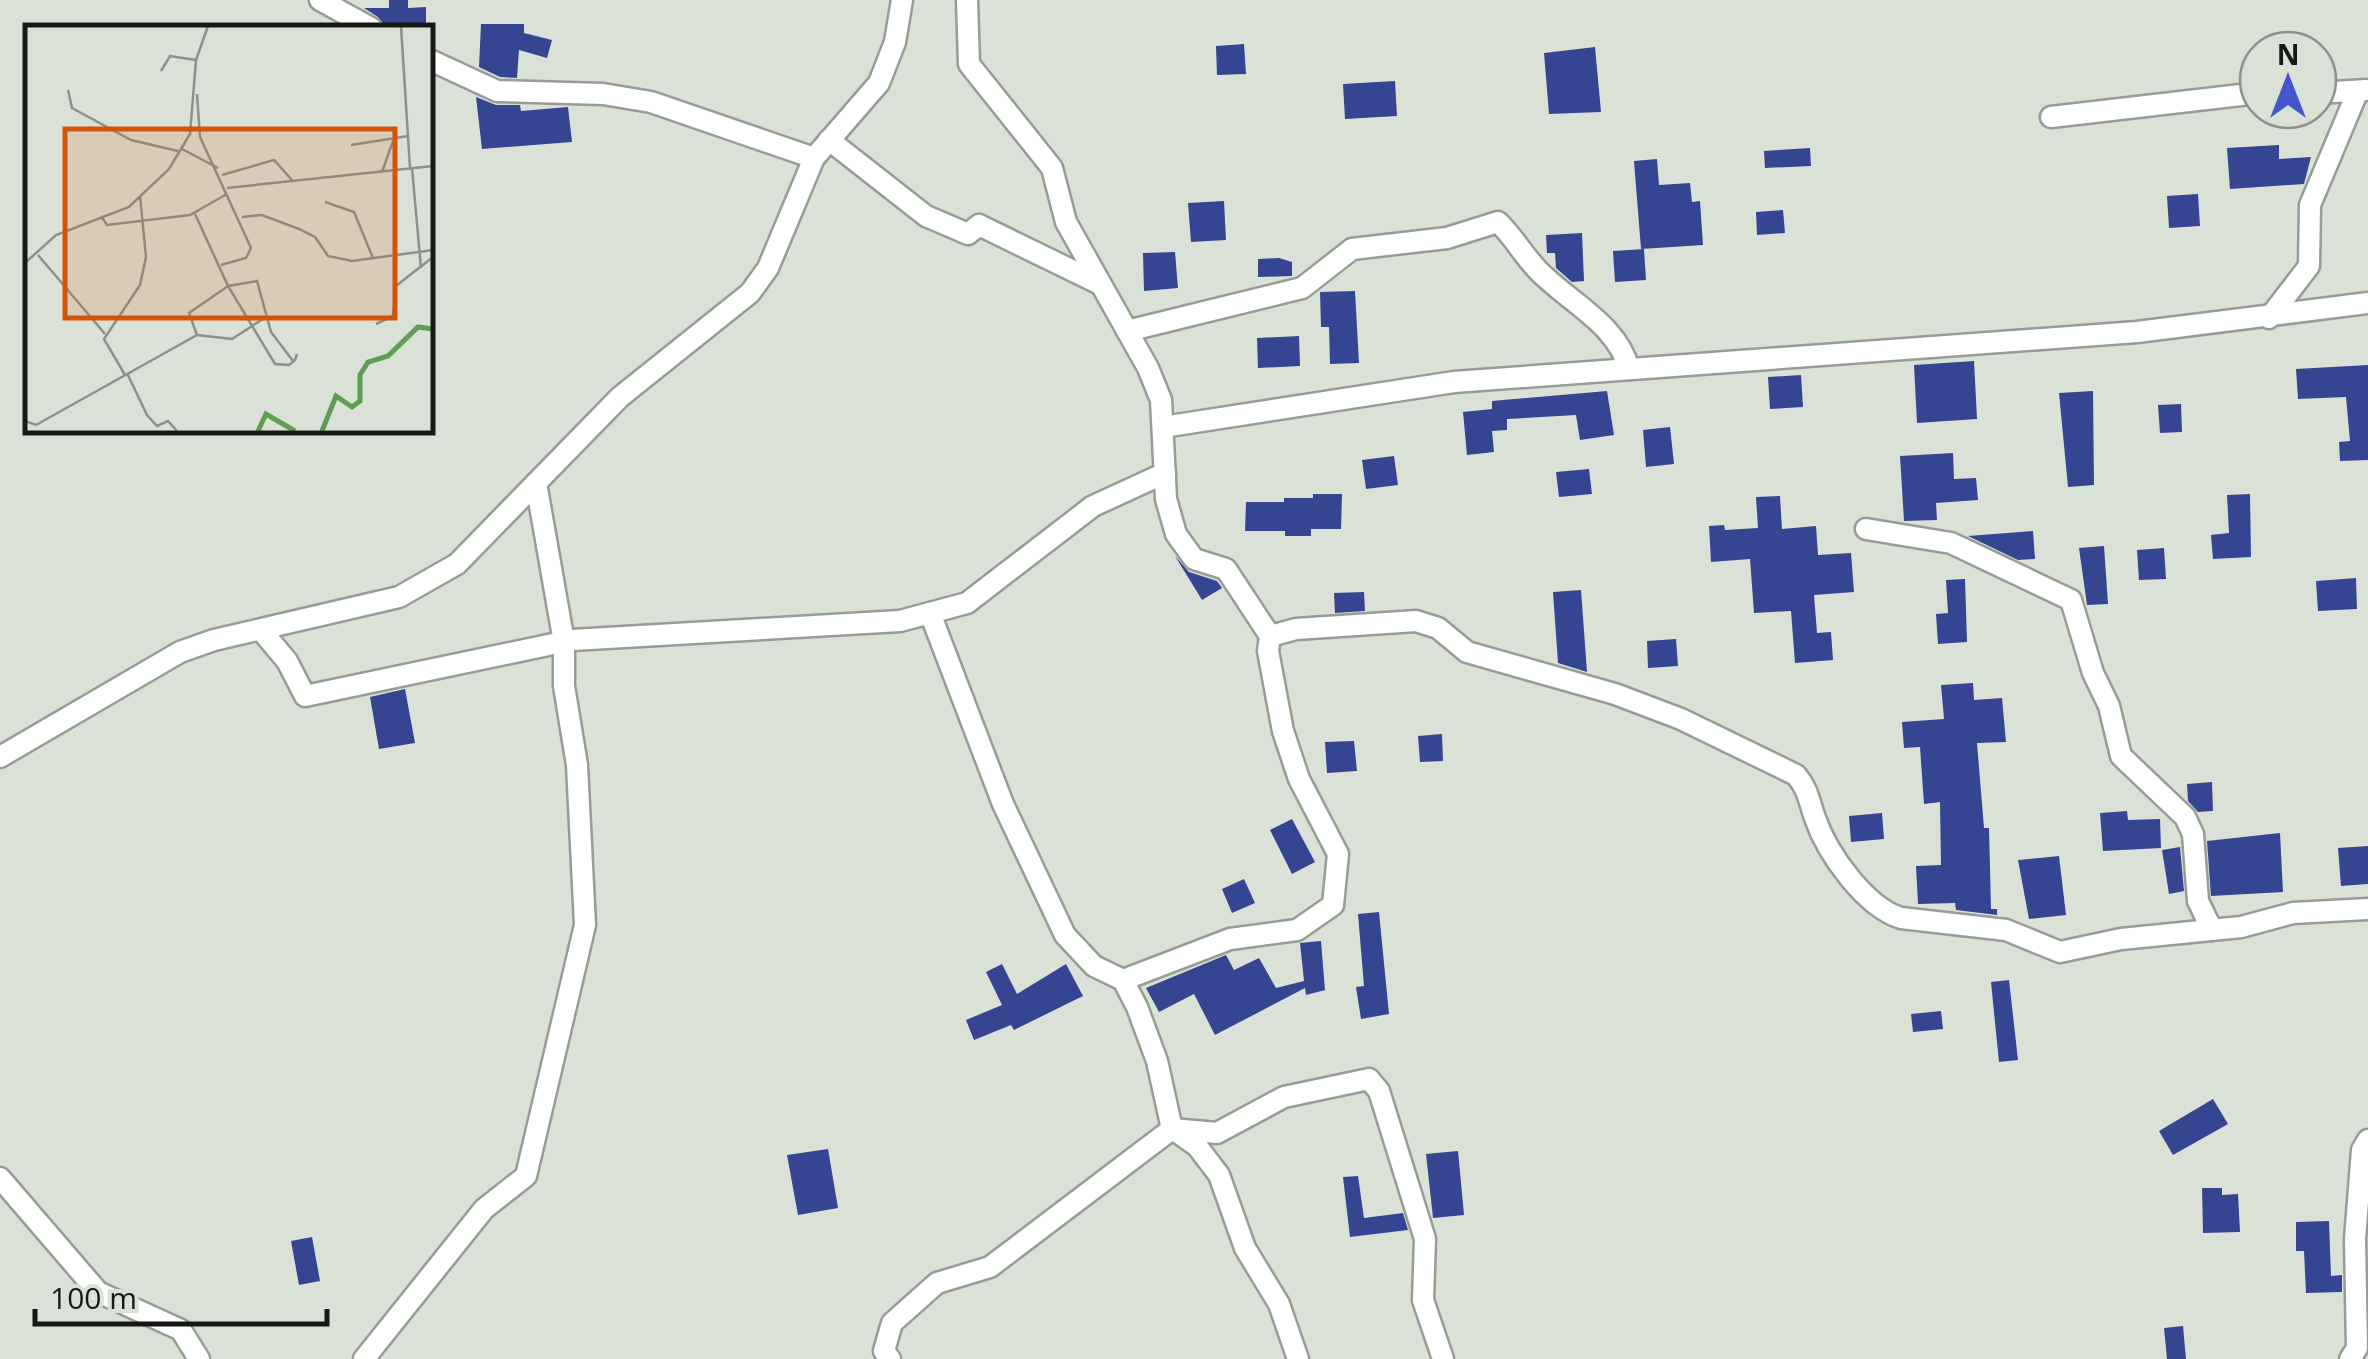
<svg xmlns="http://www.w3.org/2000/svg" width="2368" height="1359" viewBox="0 0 2368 1359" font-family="'Open Sans',sans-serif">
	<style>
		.building { fill: #354591 }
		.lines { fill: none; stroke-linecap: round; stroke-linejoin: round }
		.minor-casing { stroke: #959d94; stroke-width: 25 }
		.minor { stroke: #fff; stroke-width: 20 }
		.inset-river { fill: none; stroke: #5e9e53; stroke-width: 5 }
		.inset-road { fill: none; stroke: #8c918a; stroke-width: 2.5 }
		.view { fill: #d3520d; fill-opacity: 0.15; stroke: #d3520d; stroke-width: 5 }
		.inset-edge { fill: none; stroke: #161815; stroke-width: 5 }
	</style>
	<rect width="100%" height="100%" fill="#dae2d8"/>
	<g class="building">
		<path d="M389,0h19v8l18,-1v21h-41l-7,-11 -14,-9h25z"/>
		<path d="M481,24h43v9l28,7 -5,18 -28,-8 -2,28 -17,-1 -21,-10z"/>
		<path d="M1244,44l2,30 -29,1 -1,-29z"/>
		<path d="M1595,47l6,65 -52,2 -5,-61z"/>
		<path d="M1395,81l2,35 -52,3 -2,-35z"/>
		<path d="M476,97l20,8h24l1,6 47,-4 4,35 -90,7z"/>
		<path d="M2279,145v14l32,-2 -7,27 -74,5 -3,-41z"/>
		<path d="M1810,148l1,18 -46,2 -1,-17z"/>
		<path d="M1657,159l2,26 31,-2 2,19 8,-1 3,44 -62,4 -7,-88z"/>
		<path d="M2198,194l2,32 -31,2 -2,-32z"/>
		<path d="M1224,201l2,39 -35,2 -3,-39z"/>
		<path d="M1783,210l2,23 -28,2 -1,-23z"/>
		<path d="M1582,233l2,48 -12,1 -16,-14 -1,-15h-8l-1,-18z"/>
		<path d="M1644,249l2,31 -31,2 -2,-31z"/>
		<path d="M1175,252l3,36 -34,3 -1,-38z"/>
		<path d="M1279,258l13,4v14l-34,1v-18z"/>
		<path d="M1355,291l4,72 -29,1 -1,-37h-8l-1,-35z"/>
		<path d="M1299,336l1,30 -42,2 -1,-30z"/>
		<path d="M1974,361l3,58 -60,4 -3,-58z"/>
		<path d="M2368,365v95l-28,1 -1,-19 11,-1 -4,-44 -48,2 -2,-30z"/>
		<path d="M1801,375l2,32 -33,2 -2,-32z"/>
		<path d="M1607,391l7,44 -34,5 -4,-25 -69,4v11l-15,1 2,21 -27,3 -4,-43 29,-3v-8z"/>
		<path d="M2093,391l1,94 -26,2 -9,-94z"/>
		<path d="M2181,404l1,28 -22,1 -2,-28z"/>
		<path d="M1670,427l4,37 -28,3 -3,-37z"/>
		<path d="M1953,453l1,26 22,-1 2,22 -42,3 1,17 -33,1 -4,-65z"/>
		<path d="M1394,456l4,29 -32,4 -4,-29z"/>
		<path d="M1589,469l3,25 -33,3 -3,-25z"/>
		<path d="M1313,494h29l-1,35h-30v7h-26v-5h-40l1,-29h38v-4h29z"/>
		<path d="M2250,494l1,63 -38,2 -2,-24 18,-2 -2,-38z"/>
		<path d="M1780,496l2,33 34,-3 2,29 33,-2 3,39 -40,3 3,38 14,-1 2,28 -38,3 -4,-52 -37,2 -4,-54 -39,3 -2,-36 15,-1 1,5 33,-2 -2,-31z"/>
		<path d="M2033,531l2,28 -17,1 -50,-24z"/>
		<path d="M2104,546l4,58 -21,1 -8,-57z"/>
		<path d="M2164,548l2,31 -27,1 -2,-30z"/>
		<path d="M1175,556l14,16 28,9 5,7 -20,12z"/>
		<path d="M2356,578l1,31 -39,2 -2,-30z"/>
		<path d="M1965,579l2,63 -29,2 -2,-30 12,-1 -2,-33z"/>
		<path d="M1581,590l6,82 -29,-9 -5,-71z"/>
		<path d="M1364,592l1,19 -30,2 -1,-20z"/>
		<path d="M1676,639l2,27 -30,2 -1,-27z"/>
		<path d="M1973,683l1,17 28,-2 4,44 -29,1 7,85h5l2,81h6v6l-41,-5 -1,-7 -37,1 -2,-38 25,-1 -1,-63 -16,2 -4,-57 -16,1 -2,-26 42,-3 -3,-34z"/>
		<path d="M405,689l10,54 -36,6 -9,-52z"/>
		<path d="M1442,734l1,27 -23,1 -2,-26z"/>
		<path d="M1354,741l3,30 -30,2 -2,-31z"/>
		<path d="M2212,782l1,29 -15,1 -10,-11 -1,-17z"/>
		<path d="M2127,811l1,9 32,-1 1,29 -58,3 -3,-38z"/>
		<path d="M1882,813l2,26 -33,3 -2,-26z"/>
		<path d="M1292,819l23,43 -23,12 -22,-44z"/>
		<path d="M2280,833l3,59 -72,4 -4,-55z"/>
		<path d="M2368,846v38l-27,2 -3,-38z"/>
		<path d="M2180,847l4,44 -15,3 -7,-44z"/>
		<path d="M2059,856l7,59 -37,4 -11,-59z"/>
		<path d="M1244,879l11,24 -23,10 -10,-24z"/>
		<path d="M1379,912l10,102 -28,5 -5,-32 8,-1 -6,-72z"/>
		<path d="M1321,941l4,49 -19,5 -1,-7 -90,47 -21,-41 -35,18 -13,-24 80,-33 8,15 25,-12 17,30 28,-7 -4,-38z"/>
		<path d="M1002,964l15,30 49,-30 17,32 -69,34 -3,-5 -37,15 -8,-20 36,-15 -16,-33z"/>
		<path d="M2009,980l9,80 -19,2 -8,-80z"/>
		<path d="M1941,1011l2,18 -30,3 -2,-18z"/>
		<path d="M2213,1099l15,25 -55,31 -14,-24z"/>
		<path d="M828,1149l10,59 -40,7 -11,-60z"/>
		<path d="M1458,1151l6,64 -31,3 -7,-64z"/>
		<path d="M1358,1176l6,42 39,-5 5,17 -58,7 -7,-60z"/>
		<path d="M2202,1188h20v7l16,-1 2,38 -37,1z"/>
		<path d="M2329,1221l2,55 11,-1v17l-36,1 -2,-42h-8v-29z"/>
		<path d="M312,1237l8,44 -21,4 -8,-44z"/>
		<path d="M2183,1326l3,33h-19l-3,-31z"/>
	</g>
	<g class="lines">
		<g class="minor-casing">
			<g id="minor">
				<path d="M320,0l51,28"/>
				<path d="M967,0l2,64 83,104 14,54 82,146 13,32 5,99 10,35 18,25 32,10 44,67 -2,15 15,80 16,48 39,75 -5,51 -36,25 -67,9 -107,41"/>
				<path d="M430,60l67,31 106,3 48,8 163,56"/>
				<path d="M2318,93l48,-3"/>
				<path d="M2051,117l207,-24"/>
				<path d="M829,140l97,76 42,18 11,-9 119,58"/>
				<path d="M2269,318l40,-52 1,-61 47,-112"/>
				<path d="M1127,331l175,-43 50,-39 95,-11 51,-16c18,17 29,40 47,55 31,29 73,50 84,92"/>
				<path d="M1163,427l291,-45 683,-50 231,-29"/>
				<path d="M1866,529l85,14 120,57 22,73 16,33 12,50 64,61 8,17 5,67 14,29"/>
				<path d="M261,630l26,31 18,35 267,-56 328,-19 67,-18 126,-97 72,-33"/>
				<path d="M1270,636l26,-7 120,-8 22,7 29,24 148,42 66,25 115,56c12,14 13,26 19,43 12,35 50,89 86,100l105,12 54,22 61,-13 120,-12 52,-14 75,-4"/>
				<path d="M0,757l180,-105 34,-12 185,-43 58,-33 163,-167 130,-104 18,-25 46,-110 65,-75 16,-41 7,-42"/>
				<path d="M1172,1129l45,4 67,-36 85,-18 10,12 46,148 -2,61 20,59"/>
				<path d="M1174,1130l23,16 22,29 26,73 34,56 19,55"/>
				<path d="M0,1178l98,114 83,38 18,29"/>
				<path d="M364,1359l120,-150 42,-33 59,-251 -8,-160 -13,-79v-44l-28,-159"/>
				<path d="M890,1359l-6,-8 8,-28 45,-40 53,-16 182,-138 -15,-68 -20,-54 -14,-27 -29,-14 -29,-31 -62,-131 -73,-191"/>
				<path d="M2350,1359l7,-11 -2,-109 7,-89 6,-10"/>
			</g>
		</g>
		<use href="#minor" class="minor"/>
	</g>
	<g transform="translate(25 25)">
		<rect width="408" height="408" fill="#dae2d8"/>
		<path class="inset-river" d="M233,406l8,-17 29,17M297,406l14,-35 16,11 8,-6v-26l8,-13 20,-6 30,-29 15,2"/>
		<path class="inset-road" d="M376,1l9,142M136,46l9,-15 26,4M43,65l4,18 59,32 47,11M172,69l3,43 51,111 -5,10 -25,7M326,120l57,-9M155,123l38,20M387,143l9,100M357,147l11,-31M197,150l52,-15 18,20M202,163l206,-22M300,177l29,10 19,46M76,191l6,9 83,-10 37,-21M217,192l20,-2 37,14 16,8 13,19 24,5 81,-11M13,230l67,79M0,238l31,-28 73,-28 40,-38 21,-35 6,-74 12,-34M351,299l17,-8 3,-30 37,-29M172,310l35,4 34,-22M268,336l-22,-29 -14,-51 -29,5 47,78 14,1 6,-5 2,-6M102,348l20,42 10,11 11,-5 9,10M100,350l-21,-36 36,-54 6,-28 -6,-61M0,396l11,4 161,-90 -8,-22 39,-27 -33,-72"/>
		<path class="view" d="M40,104h330v189h-330z"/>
		<rect width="408" height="408" class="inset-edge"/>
	</g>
	<g transform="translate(2288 80)"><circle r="48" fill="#dae2d8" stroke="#8c918a" stroke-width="2.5"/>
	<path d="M0-8L18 38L0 25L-18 38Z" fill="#4357cb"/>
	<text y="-15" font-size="28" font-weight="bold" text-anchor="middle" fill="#161815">N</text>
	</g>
	<path d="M35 1309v15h292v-15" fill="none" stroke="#161815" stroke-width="5"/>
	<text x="50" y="1309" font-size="30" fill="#161815" stroke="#dae2d8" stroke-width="8" paint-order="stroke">100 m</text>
</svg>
